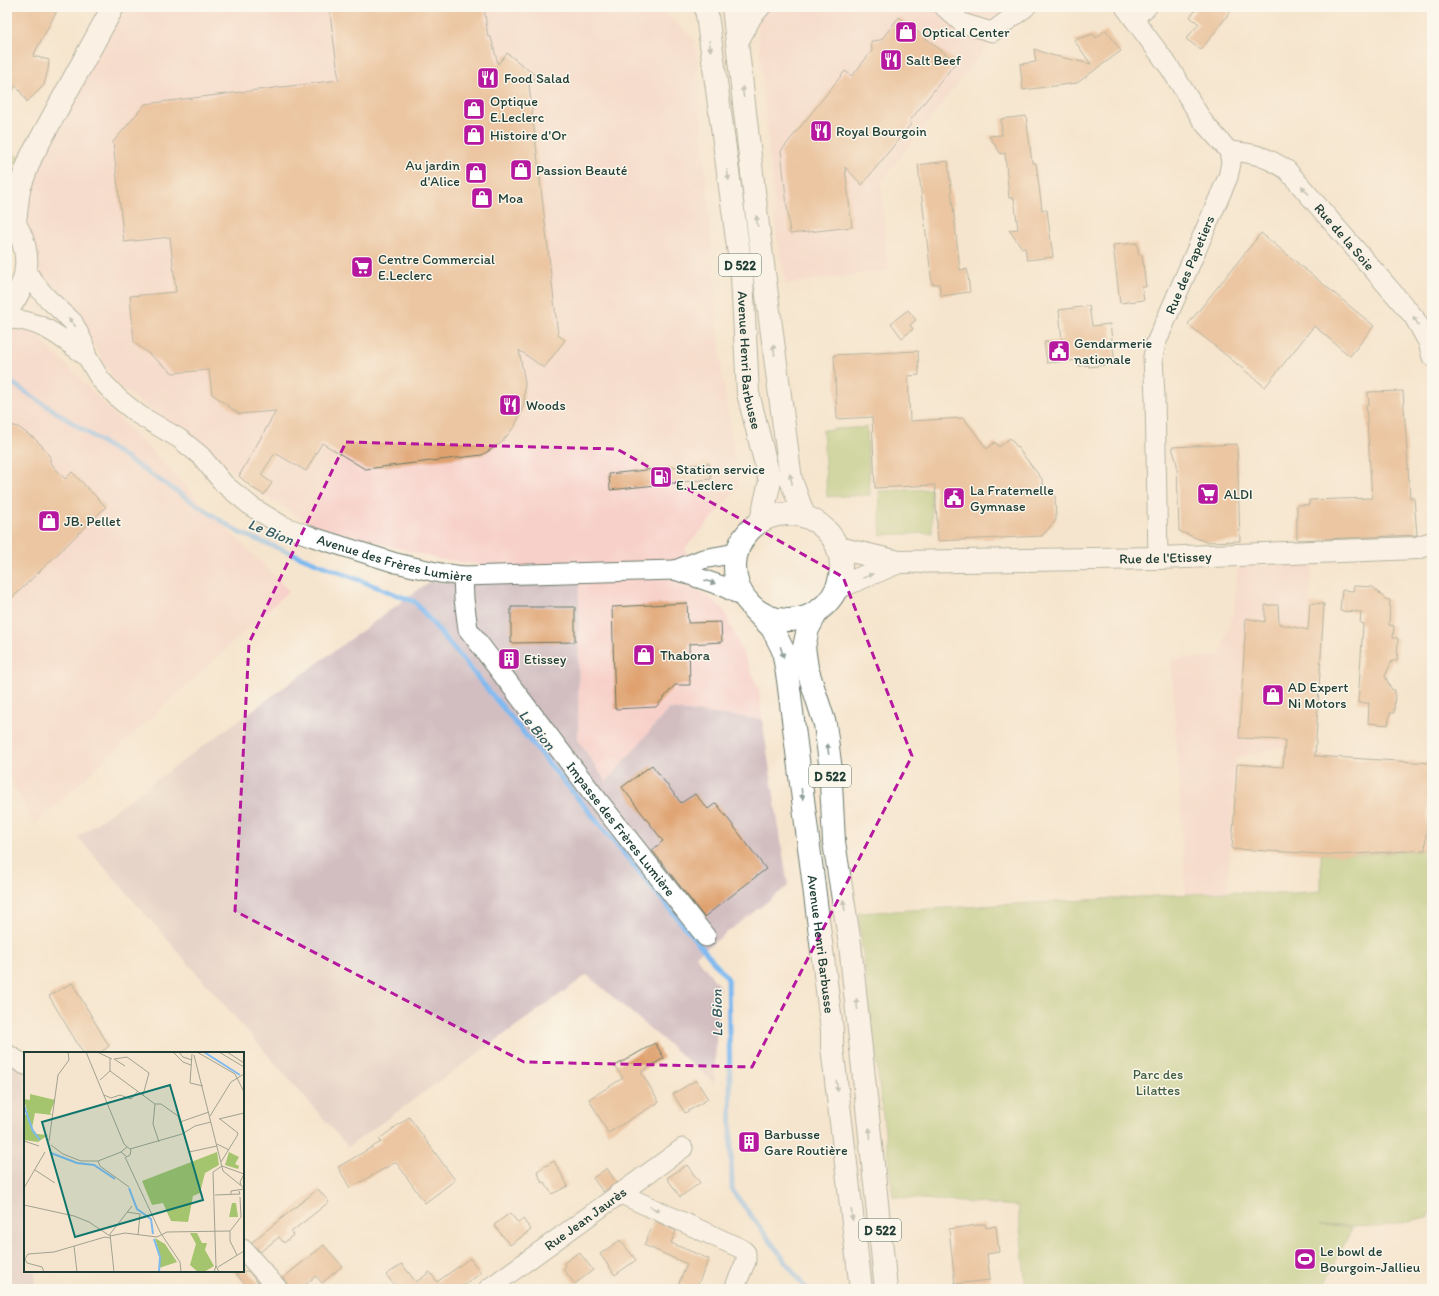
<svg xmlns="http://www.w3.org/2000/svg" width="1439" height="1296" viewBox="0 0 1439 1296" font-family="Itim,sans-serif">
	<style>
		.built { fill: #f7d0c9 }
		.industrial { fill: #d2bec1 }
		.green { fill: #a4c46d; stroke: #628050 }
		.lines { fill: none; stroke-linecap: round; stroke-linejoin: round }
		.stream { stroke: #7eb9f0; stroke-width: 5 }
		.building { fill: #dfa16e }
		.street-casing { stroke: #6a786a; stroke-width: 21 }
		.secondary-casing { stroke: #6a786a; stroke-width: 24 }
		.primary-casing { stroke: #6a786a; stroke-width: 24 }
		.street { stroke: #fff; stroke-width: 19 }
		.secondary { stroke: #fff; stroke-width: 22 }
		.primary { stroke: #fff; stroke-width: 22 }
		.oneway { fill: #8f9e9a }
		.marked { fill: none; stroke: #b5179e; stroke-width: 3; stroke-dasharray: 8 5; stroke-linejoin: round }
		.labels { text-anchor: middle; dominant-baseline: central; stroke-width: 3; stroke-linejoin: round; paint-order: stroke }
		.shield { fill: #fbf7ec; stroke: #61756b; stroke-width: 1 }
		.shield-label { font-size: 13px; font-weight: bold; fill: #1f3d34 }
		.poi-label { font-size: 14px; fill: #1f3d34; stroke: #fbf7ec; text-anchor: start }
		.street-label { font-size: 14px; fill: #1f3d34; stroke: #fbf7ec }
		.park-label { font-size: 14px; fill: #405f42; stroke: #fbf7ec }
		.water-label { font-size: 15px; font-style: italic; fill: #375c63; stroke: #fbf7ec }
		.inset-river { fill: none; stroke: #7eb9f0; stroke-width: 2 }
		.inset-road { fill: none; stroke: #a0a290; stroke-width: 1 }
		.view { fill: #0f766e; fill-opacity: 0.15; stroke: #0f766e; stroke-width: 2 }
		.inset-edge { fill: none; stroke: #1f3d34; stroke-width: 2 }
	</style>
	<rect width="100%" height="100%" fill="#fbf7ec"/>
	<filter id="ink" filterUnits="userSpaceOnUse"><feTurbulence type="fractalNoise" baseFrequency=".025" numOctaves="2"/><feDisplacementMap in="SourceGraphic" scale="8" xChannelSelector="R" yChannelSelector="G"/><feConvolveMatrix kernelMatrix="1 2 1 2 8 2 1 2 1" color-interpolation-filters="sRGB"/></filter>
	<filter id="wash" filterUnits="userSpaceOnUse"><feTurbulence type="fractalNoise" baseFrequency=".012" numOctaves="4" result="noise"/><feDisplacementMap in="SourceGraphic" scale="16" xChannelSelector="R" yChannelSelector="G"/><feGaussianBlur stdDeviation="0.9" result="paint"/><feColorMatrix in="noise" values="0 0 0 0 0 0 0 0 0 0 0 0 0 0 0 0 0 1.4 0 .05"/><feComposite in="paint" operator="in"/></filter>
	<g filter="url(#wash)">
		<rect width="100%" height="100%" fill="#f6e5ce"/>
		<g class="built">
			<path d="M124,7h533l34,29 4,4 27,332 17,116 -54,60 9,39 29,21 36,82 3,29 -93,-10 -63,73 -28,-42 1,-157 -84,-16 -56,-8 -126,-34 -62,-38 -12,-11 -121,-91 -38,-62 -39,-46 -6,-28 -11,-31 4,-39z"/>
			<path d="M756,7h270l-36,35 -109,140 7,88 -102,14 -9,-46z"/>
			<path d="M7,305l282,286 -255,234 -27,-53z"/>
			<path d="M1312,564l-10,177 -66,17 -9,134 -41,2 -15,-235 48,-3 14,-41 5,-49z"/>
		</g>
		<g class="industrial">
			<path d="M429,582l150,1 -1,157 28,42 63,-73 93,10 26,167 -92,70 23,30 -5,97 -127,-108 -239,172 -270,-310z"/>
			<path d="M7,1054l18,11v206h10l-1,18h-27z"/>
		</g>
		<g class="green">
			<path d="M7,151l14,7 -14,14z"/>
			<path d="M867,427l3,68 -43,2 -4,-67z"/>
			<path d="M931,489l1,44 -51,2 -2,-44z"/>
			<path d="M1432,850v361l-4,6 -51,10 -58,-2 33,3 -30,61h-296l-8,-83 -125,-9 -35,-284 369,-21 54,2 40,-3v-37h42z"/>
		</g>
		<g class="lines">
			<path class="stream" d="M7,373l5,10 228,150 175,69 313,377 4,211 74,99"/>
		</g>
		<g id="blocks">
			<g class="building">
				<path d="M7,7h52l-26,49 16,4 -1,10 -4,15 -17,17 -11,-17 -9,17z"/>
				<path d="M329,7h155l4,30h3l7,27 9,-11 29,23 -7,9 29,250 7,5 -21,28 -25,-18 6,33 -1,22 -9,21 -14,17 -19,12 -117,14 -43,-26 -16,28 -31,-18 -14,22 11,8 -8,12 -13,-8 -12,-11 37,-65 -37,3 -27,-20 -3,-24 -36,3 -39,-31 -4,-46 46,-4 -6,-55 -46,5 -11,-100 32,-38 194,-24z"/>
				<path d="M1198,7h36l-33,43 -15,-11 13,-15 -9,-7z"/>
				<path d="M899,17l57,45 -47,60 2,2 -49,61 -17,-18 7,60 -62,7 -9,-83 64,-80 7,5 20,-25 -1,-10 10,-1z"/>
				<path d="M1106,30l15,21 -44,32 -54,7 -3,-26 16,-2 -2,-13 17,6 40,9 -17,-24 19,-6 3,4z"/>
				<path d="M1026,116l6,47h4l6,47h5l6,47 -26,3 -2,-12h-3l-13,-18 9,-1 -4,-31h-5l-4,-45 -4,1 -12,-18 13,-1 -1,-16z"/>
				<path d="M948,161l12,109 7,-1 3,23 -29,4 -2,-12h-7l-14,-119z"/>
				<path d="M1261,233l113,93 -24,30 -36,-30 -49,61 -77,-63z"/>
				<path d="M1137,243l2,12h3l4,32h-4l2,13 -24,3 -7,-58z"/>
				<path d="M1089,306l3,20 18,-2 5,40 -26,3v-2l-10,1 -1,-6 -31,3 -3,-21 18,-2 -3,-30z"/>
				<path d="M908,310l8,10 -6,5 3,4 -11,9 -11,-15z"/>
				<path d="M918,351l1,24 -11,1 2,45 54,-3 23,31 8,-7 4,5 11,-9 32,41 1,5 12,11 1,25 -14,16 -104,5 -3,-56 -60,3 -3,-71 -35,2 -3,-64z"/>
				<path d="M1403,391l7,107h4l3,37 -120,5v-35h12v-5l63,-2 -6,-93h3l-1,-13z"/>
				<path d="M7,424l11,3 17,12 8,8 7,10v4l4,6 11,12 7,-7 34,35 -99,96z"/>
				<path d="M1237,444l3,97 -34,1 -27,-11 -2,-67 -5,-17z"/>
				<path d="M709,463l2,16 -101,11 -1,-16z"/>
				<path d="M1354,586l19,1 12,12 5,1 -1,25 5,1 -1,12h5l-1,23h-5l-7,15 7,14h3l-1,23h-4l-2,12 -20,-2 1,-20h-11l5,-79 -3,-1 1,-11 -21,-1 2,-21 11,1z"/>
				<path d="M687,603l1,20 33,-1 1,20 -33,2 1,41h-15l-19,22 -41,2 -3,-102z"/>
				<path d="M1310,603l14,1 -9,152 116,7 -6,87 -86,5 -107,-6 5,-85 46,3 2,-27 -46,-2 7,-120 19,4v-17h13l1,19 29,6z"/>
				<path d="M511,607h64v35l-64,1z"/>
				<path d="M652,765l29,38 14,-9 13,15 8,-6 50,66 -62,48 -52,-67 11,-9 -41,-54z"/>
				<path d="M72,983l37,63 -9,7h-17l-34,-57z"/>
				<path d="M655,1043l9,15 -23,14 18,30 -51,31 -19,-34 34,-21 -8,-12z"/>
				<path d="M696,1080l12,19 -23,14 -12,-19z"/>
				<path d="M409,1117l46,63 -30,23 -29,-41 -46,26 -12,-21 43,-25 -2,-3z"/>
				<path d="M554,1161l14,25 -16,8 -8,-12 -2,1 -5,-12z"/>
				<path d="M687,1165l13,18 -20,14 -13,-19z"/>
				<path d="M607,1168l9,15 -13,9 -10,-14z"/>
				<path d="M318,1189l11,13 -38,30 2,3 -9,8 -5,-6 -19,15 -8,-10z"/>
				<path d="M510,1213l8,10 5,-4 8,11 -21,15 -16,-20z"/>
				<path d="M655,1221l21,10 -5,12 38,16 -13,30h-3l-14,-6 8,-19 -43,-19z"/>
				<path d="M985,1224l1,4 10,-2 3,26 -12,2 3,26 -35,4 -6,-55z"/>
				<path d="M620,1240l16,20 -21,15 -15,-21z"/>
				<path d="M324,1245l18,21 -20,17 -6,-7 -16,13h-11l-3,-7 -3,-4z"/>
				<path d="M579,1252l14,18 -18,14 -12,-15 3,-3 -2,-3z"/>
				<path d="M470,1258l11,15 -22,16h-61l-12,-14 16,-11 14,18 14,-10 7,10z"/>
				<path d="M233,1271h15l15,18h-13z"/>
			</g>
		</g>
	</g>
	<g filter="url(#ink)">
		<use href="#blocks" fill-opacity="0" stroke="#6a786a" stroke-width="1"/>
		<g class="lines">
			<g class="street-casing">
				<g id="street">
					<path d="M944,7l18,16 30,9 34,-25"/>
					<path d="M1125,7l45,61 34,55 25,28 2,12 -3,14 -72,166 -3,14 2,40 3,161"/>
					<path d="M1133,18l14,-11"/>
					<path d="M737,45l15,-28 9,-10"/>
					<path id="s1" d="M1229,151c26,2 36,5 58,19l127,147 14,25 4,15"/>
					<path id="s2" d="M26,270l7,11 13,16 27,25 10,20 4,15 13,22 19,20 20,16 41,24 21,17 23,28 28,23 31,19 30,11 83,26 44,10 23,3 212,-6 47,16 22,11"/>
					<path d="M7,319c34,0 55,19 80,38"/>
					<path d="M675,570l28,-11 33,-6"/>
					<path id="s3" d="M463,576l1,23 4,30 125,165 113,143"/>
					<path d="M7,1054l18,11"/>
					<path d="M619,1193l123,56 4,4v8l-12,28"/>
					<path d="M243,1249l35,40"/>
					<path id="s4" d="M488,1289l195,-141"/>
				</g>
			</g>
			<g class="secondary-casing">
				<g id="secondary">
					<path d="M7,214c21,23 26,56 9,83 -3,4 -5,9 -9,12"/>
					<path d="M15,222l4,-33 12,-32 82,-150"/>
					<path id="s5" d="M838,548l61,14 259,-4 259,-10 15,-5"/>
					<path d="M837,588l62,-26"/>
				</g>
			</g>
			<g class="primary-casing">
				<g id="primary">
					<path id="s6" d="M706,7l36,270 6,116 22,88 -9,40"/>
					<path d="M733,7l25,219 33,254 13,36"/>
					<circle cx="788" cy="567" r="53"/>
					<path id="s7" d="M753,609l19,19 11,22 5,30 44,350v17l29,242"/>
					<path d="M817,612l-9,17 -4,18 3,21 18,56 5,39 4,79 16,102 36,345"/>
				</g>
			</g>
			<use href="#street" class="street"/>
			<use href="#secondary" class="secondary"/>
			<use href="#primary" class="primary"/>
		</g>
		<defs><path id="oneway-solid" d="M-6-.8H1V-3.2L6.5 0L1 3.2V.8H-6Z"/></defs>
		<g class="oneway">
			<use href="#oneway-solid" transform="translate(710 46) rotate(82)"/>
			<use href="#oneway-solid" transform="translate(743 92) rotate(-97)"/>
			<use href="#oneway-solid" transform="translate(728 175) rotate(82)"/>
			<use href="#oneway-solid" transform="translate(1305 190) rotate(-131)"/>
			<use href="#oneway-solid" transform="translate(757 221) rotate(-97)"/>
			<use href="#oneway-solid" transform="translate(1416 321) rotate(-121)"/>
			<use href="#oneway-solid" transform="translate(72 322) rotate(-128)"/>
			<use href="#oneway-solid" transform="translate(774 350) rotate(-97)"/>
			<use href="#oneway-solid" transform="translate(791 479) rotate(-103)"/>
			<use href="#oneway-solid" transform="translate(868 576) rotate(-22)"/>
			<use href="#oneway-solid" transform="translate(710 582) rotate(17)"/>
			<use href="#oneway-solid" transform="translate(782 652) rotate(74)"/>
			<use href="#oneway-solid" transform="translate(828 749) rotate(-97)"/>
			<use href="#oneway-solid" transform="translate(802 794) rotate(83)"/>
			<use href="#oneway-solid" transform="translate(844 905) rotate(-99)"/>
			<use href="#oneway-solid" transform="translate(857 1004) rotate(-96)"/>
			<use href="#oneway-solid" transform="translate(837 1086) rotate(83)"/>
			<use href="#oneway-solid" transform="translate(870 1133) rotate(-96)"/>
			<use href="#oneway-solid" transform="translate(655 1209) rotate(25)"/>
			<use href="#oneway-solid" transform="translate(852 1215) rotate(83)"/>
		</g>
	</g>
	<path d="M0 0H1439V1296H0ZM346,442l271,7 226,128 69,179 -160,311 -228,-5 -289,-151 14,-268z" fill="#f6e5ce" fill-opacity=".55" fill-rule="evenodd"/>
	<path class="marked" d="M346,442l271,7 226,128 69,179 -160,311 -228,-5 -289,-151 14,-268z"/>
	<defs>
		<g id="shop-square" transform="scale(1.15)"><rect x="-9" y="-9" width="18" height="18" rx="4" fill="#b5179e" stroke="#fbf7ec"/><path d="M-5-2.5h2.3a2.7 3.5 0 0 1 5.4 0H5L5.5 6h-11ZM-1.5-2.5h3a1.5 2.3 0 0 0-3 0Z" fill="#fff"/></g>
		<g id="restaurant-square" transform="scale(1.15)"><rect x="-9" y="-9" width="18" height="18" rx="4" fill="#b5179e" stroke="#fbf7ec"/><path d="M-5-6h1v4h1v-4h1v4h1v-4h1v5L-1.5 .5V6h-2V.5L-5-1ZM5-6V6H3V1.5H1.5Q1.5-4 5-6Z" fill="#fff"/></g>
		<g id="supermarket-square" transform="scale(1.15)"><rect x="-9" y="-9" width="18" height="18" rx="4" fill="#b5179e" stroke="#fbf7ec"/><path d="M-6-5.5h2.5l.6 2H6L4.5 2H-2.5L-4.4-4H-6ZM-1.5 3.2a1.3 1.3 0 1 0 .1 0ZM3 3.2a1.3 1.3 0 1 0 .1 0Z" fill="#fff"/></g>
		<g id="civic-square" transform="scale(1.15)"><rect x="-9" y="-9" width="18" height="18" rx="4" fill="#b5179e" stroke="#fbf7ec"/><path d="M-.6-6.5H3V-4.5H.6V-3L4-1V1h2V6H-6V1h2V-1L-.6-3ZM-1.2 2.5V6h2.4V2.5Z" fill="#fff"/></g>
		<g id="fuel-square" transform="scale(1.15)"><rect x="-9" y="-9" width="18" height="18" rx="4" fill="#b5179e" stroke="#fbf7ec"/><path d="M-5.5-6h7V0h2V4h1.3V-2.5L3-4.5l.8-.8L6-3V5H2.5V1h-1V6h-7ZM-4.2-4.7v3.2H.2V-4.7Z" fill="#fff"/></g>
		<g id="building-square" transform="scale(1.15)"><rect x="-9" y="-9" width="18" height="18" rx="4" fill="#b5179e" stroke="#fbf7ec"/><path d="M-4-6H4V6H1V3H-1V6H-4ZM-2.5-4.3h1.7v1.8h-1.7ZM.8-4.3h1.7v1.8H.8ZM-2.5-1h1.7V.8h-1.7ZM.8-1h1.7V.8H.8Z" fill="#fff"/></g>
		<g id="stadium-square" transform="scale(1.15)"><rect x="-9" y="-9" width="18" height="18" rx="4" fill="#b5179e" stroke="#fbf7ec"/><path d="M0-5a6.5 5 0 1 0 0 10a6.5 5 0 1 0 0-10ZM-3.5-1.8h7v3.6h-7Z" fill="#fff"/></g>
	</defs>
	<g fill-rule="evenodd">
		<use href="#shop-square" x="906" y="32"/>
		<use href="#restaurant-square" x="891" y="60"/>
		<use href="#restaurant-square" x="488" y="78"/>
		<use href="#shop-square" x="474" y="109"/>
		<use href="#restaurant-square" x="821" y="131"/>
		<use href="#shop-square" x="474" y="135"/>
		<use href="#shop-square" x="521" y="170"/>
		<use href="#shop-square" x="476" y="173"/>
		<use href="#shop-square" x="482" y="198"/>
		<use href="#supermarket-square" x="362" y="267"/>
		<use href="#civic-square" x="1059" y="351"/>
		<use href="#restaurant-square" x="510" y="405"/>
		<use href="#fuel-square" x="661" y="477"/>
		<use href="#supermarket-square" x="1208" y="494"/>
		<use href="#civic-square" x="954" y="498"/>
		<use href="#shop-square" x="49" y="521"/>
		<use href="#shop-square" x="644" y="655"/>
		<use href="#building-square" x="509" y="659"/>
		<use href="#shop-square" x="1273" y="695"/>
		<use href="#building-square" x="749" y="1142"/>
		<use href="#stadium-square" x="1305" y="1259"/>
	</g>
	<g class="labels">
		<g class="shield">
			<rect x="719" y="254" width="42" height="22" rx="3"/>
			<rect x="809" y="765" width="42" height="22" rx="3"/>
			<rect x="859" y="1219" width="42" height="22" rx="3"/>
		</g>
		<g class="shield-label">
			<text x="740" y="265">D 522</text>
			<text x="830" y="776">D 522</text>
			<text x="880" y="1230">D 522</text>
		</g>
		<g class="poi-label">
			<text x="922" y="32">Optical Center</text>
			<text x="906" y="60">Salt Beef</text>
			<text x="504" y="78">Food Salad</text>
			<text x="490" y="101">Optique<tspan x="490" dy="16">E.Leclerc</tspan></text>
			<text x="836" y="131">Royal Bourgoin</text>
			<text x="490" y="135">Histoire d'Or</text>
			<text x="460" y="165" text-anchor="end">Au jardin<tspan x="460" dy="16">d'Alice</tspan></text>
			<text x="536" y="170">Passion Beauté</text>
			<text x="498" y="198">Moa</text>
			<text x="378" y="259">Centre Commercial<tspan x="378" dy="16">E.Leclerc</tspan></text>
			<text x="1074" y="343">Gendarmerie<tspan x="1074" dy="16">nationale</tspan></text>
			<text x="526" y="405">Woods</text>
			<text x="676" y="469">Station service<tspan x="676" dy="16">E. Leclerc</tspan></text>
			<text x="970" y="490">La Fraternelle<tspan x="970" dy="16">Gymnase</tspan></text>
			<text x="1224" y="494">ALDI</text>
			<text x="64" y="521">JB. Pellet</text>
			<text x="660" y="655">Thabora</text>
			<text x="524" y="659">Etissey</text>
			<text x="1288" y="687">AD Expert<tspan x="1288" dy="16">Ni Motors</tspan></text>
			<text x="764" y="1134">Barbusse<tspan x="764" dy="16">Gare Routière</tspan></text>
			<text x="1320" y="1251">Le bowl de<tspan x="1320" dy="16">Bourgoin-Jallieu</tspan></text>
		</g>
		<g class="street-label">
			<text stroke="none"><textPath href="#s1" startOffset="150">Rue de la Soie</textPath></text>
			<text transform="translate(1190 265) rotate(-67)">Rue des Papetiers</text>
			<text stroke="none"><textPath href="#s6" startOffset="356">Avenue Henri Barbusse</textPath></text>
			<text stroke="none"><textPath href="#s2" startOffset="487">Avenue des Frères Lumière</textPath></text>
			<text stroke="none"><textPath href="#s5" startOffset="329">Rue de l'Etissey</textPath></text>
			<text stroke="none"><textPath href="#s3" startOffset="305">Impasse des Frères Lumière</textPath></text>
			<text stroke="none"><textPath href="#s7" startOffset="348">Avenue Henri Barbusse</textPath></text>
			<text stroke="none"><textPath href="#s4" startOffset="120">Rue Jean Jaurès</textPath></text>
		</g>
		<g class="park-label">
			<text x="1158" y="1074">Parc des<tspan x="1158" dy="16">Lilattes</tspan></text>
		</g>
		<g class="water-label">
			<text transform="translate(271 532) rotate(22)">Le Bion</text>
			<text transform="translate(537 730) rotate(50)">Le Bion</text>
			<text transform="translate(717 1013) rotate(-91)">Le Bion</text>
		</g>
	</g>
	<g transform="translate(24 1052)">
		<rect width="220" height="220" fill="#f6e5ce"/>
		<path d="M6,42l25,6 -5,13 2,2 -17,-2 -3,15 5,6 11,1 -10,7 -14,-2v-26l3,1v-4l-3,-12 6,1zM193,100l2,13 -14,8 -5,20 -7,3 -5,26 -17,-1 -8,-18 -11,2 -10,-24zM205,100l10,5 -4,7 4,2 -1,3 -13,-4zM208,151h4l2,14h-9zM166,181h7l5,10h5l-2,7 9,16 -10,6h-6l-8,-7 6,-21zM131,186l10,6 12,18 -18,6 1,-11z" fill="#a4c46d"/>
		<path class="inset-river" d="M180,0l36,23M0,54l9,25 7,9M27,101l26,10 17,2 21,14M105,136l8,21 14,10 2,15M130,187l6,18 -1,15"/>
		<path class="inset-road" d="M62,0l38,92 7,6 -1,5 -3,2 -6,-5 6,-5M73,0l15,7M149,0l10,10 8,3M155,0l4,5 9,3M173,0l38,22 9,18M195,0l25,15M203,0l17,11M168,2l-2,29 13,3M170,3l29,116 21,17M86,6v13l45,33M90,7l13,-2 22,16 -6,22M90,7l11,7M76,28l10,-9M80,43l7,3 9,-3 11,4 7,-8M131,52h6l17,12 11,36M131,52l-2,20 6,18M186,64l21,-34 13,-8M195,67l25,-6M196,67l18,14 -1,3M156,70l29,-10M0,89l15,5M25,89l9,-66 11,-15 -1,-8M193,92l12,6M27,93l12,9 18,7h17l23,-9M106,97l52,-15 13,-8 16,-4M101,105l35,75 20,30 1,10M167,108l-2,-8 28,-6M74,109l2,5 29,21M197,110l16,-26M198,114l22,8M11,118l20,13M217,133l-1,-3 4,-8M0,136l21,-36M207,142v-3l13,-2M191,143l25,-1 -1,-3M0,153l50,11 15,6 21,14M103,160l13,2 -2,21M86,184l15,-3 32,4 10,-5 63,-1M50,194l3,26M213,203l-7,-14v-10l11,-14 -1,-20M192,215l-3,-95 9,-6M194,215l26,-16M20,220l-2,-5 -15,-4 -2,-4 3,-5 26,-2 51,-15 5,1M90,220l-4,-38 22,-28M190,220l2,-6 3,6"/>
		<path class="view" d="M146,33l33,115 -128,37 -33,-115z"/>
		<rect width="220" height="220" class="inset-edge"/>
	</g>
	<rect width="1439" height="1296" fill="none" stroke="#fbf7ec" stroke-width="24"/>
</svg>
